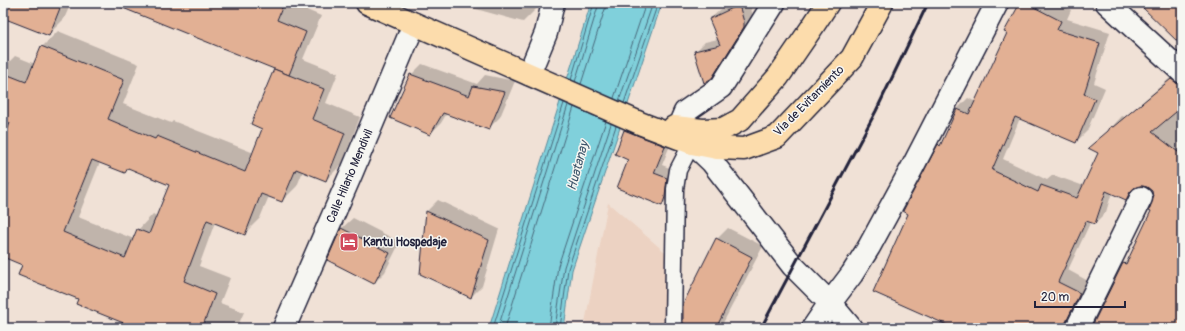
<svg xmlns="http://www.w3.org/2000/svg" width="1185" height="331" viewBox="0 0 1185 331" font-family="Pangolin,sans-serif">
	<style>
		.built { fill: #ecd2c2 }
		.water { fill: #80d0db; stroke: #5a8a9b }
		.shadow { fill: #0003; fill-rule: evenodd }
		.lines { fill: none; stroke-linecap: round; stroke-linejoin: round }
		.shore { stroke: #48687b; stroke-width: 1 }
		.building { fill: #e2b094; stroke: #22223b; fill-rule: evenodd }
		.service-casing { stroke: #22223b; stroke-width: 19 }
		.minor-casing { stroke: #22223b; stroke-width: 25 }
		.secondary-casing { stroke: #22223b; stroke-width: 25 }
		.trunk-casing { stroke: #22223b; stroke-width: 25 }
		.service { stroke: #f6f6f2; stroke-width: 16 }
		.minor { stroke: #f6f6f2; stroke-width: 22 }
		.secondary { stroke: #f6f6f2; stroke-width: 22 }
		.trunk { stroke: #fcdcac; stroke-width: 22 }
		.rail { stroke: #22223b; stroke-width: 3 }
		.labels { text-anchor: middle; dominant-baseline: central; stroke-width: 3; stroke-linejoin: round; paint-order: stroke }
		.street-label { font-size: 12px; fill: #22223b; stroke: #f6f6f2 }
		.poi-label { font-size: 12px; font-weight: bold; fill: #22223b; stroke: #f6f6f2; text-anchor: start }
		.water-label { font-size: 13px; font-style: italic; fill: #3e566b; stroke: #f6f6f2 }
	</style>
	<rect width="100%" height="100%" fill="#f0e1d6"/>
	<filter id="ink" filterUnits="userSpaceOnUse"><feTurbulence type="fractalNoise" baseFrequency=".025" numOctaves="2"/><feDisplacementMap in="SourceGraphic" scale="8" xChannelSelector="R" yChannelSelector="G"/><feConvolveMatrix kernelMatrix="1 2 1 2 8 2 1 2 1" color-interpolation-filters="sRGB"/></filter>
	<g filter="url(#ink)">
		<path class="built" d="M608,203l72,62 -17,63h-79z"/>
		<path class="water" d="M591,3h71l-90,267 -8,58h-75z"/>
		<g class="shadow">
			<path d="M17,3h54l-7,16 -16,16z"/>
			<path d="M113,3h180l-1,1 29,12 -18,43 35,14 -12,30 34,14 -18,47 -16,16 -23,-9 -6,15 -15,15 -13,-5 -9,22 -16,16 -29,-12 -16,44 31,12 -10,25 24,9 -7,16h-98l-60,-29 -55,-35 -21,-8v-188l12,-12 20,8 7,-17 16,-16 81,33 -16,40 48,19 2,-2 81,32 10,-24 10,-59 2,-1zM100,162l25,10 5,-5 40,17 -13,32 -4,-2 -15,16 -4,9 -56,-22z"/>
			<path d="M454,3h85l-1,4 -15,15z"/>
			<path d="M734,3h16l3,14 -32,50 -10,10 -15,-26 9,-9 13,-3 -8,-20 10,-9z"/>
			<path d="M1021,3h36l14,7 -4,9 43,13 -16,51 11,5 -18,43 -11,11 -56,-24 -17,41 44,21 6,-5 31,11 16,-34 -10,-4 20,-19 12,-13 3,1 51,-44 6,7v248h-90l32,-65 7,-7 22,-46 1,-12 -2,-7 -5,-5 -9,-1 -12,14 -14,-7 -6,20 -11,11 -4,-2 -23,49 22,12 -19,46h-132l2,-7 -2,-176 5,-5 13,-31 11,-11 8,4z"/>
			<path d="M422,64l55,20 8,-9 30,6 -15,36 -11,11 -42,-15 -6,10 -11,11 -19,-59z"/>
			<path d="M634,122l39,16 -11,27 13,5 -5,26 -8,9 -33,-46 -4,-28z"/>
			<path d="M438,200l61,29 -17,57 -11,11 -50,-24 6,-62z"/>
			<path d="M353,218l47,24 -15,30 -11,11 -45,-24 13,-31z"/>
			<path d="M728,228l35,18 -41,79 -2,3h-25l22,-89z"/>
		</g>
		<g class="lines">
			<g class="shore">
				<path d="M571,80l23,-77"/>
				<path d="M575,82l24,-79"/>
				<path d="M581,84l24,-75v-6"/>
				<path d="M614,98l32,-95"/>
				<path d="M619,101l34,-98"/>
				<path d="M624,103l34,-100"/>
				<path d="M493,328l71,-225"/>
				<path d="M498,328l70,-223"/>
				<path d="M505,328l69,-221"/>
				<path d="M549,328l9,-62 48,-145"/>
				<path d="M555,328l9,-61 47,-143"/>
				<path d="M560,328l8,-59 48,-143"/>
			</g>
		</g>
		<g class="building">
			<path d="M3,3h59l-13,33 -46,-18z"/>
			<path d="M113,3h171l-7,17 29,12 -17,43 -176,-71z"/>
			<path d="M1020,3h6l35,18 -4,9 43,13 -16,51 11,5 -19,44 -61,-26 -23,53 46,22 3,-7 36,13 21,-45 -10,-5 20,-17 3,-5 2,1 58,-48 8,5h3v23l-30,25 30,23v173h-91l32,-65 3,1 25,-53 -2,-1 4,-12 -1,-7 -5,-4 -6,-1 -7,2 -4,4 -4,8 -20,-9 -11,33 -9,-3 -28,61 22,11 -14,29 -1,6h-111l-81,-36 35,-78 -5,-3 35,-67 2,2 17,-37 12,5 38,-81 -3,-1z"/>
			<path d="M1138,3h44v43z"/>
			<path d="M739,5l5,17v5l-32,51 -8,5 -10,-32 26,-6 -11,-26z"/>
			<path d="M41,46l83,34 -16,39 47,20 2,-3 88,36 17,-43 -11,-5 23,-55 50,20 -12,30 33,14 -19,48 -30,-12 -14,33 -21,-8 -16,41 -38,-15 -23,61 31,13 -13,34h-66l-60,-24 2,-5 -60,-24 4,-10 -19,-8v-116l7,-18 -7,-2v-48l23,9zM92,160l33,13 3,-5 41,17 -20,49 -12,-5 -12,29 -62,-26z"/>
			<path d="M410,74l59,22 4,-10 32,6 -16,38 -46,-17 -13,22 -40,-17z"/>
			<path d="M624,130l41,16 -11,27 13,5 -2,19 -3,9 -45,-18 11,-28 -13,-6z"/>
			<path d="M426,211l63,29 -18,58 -51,-24z"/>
			<path d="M341,228l49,25 -16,31 -47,-24z"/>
			<path d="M716,238l36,19 -36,71h-23l-10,-5v-19z"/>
		</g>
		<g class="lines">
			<g class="service-casing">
				<path id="service" d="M673,328l2,-139 3,-19 14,-27"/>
			</g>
			<g class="minor-casing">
				<g id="minor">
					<path d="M529,74l17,-41 7,-30"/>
					<path d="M681,128l1,-9 3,-7 36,-25 53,-84"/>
					<path d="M284,328l67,-154 63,-150"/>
					<path d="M813,328l17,-25 21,25"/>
					<path d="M1077,328l64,-130"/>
				</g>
			</g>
			<g class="secondary-casing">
				<g id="secondary">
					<path d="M1107,3l75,69"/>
					<path d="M687,136l5,7 20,19 81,104 37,37 22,-29 17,-27 43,-79 85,-165"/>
				</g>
			</g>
			<g class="trunk-casing">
				<g id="trunk">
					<path d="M367,3l275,121 50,19 25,5 27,1 33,-12 75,-79 30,-55"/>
					<path d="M674,127l29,3 20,-1 17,-9 38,-43 35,-51 15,-23"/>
				</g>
			</g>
			<use href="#service" class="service"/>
			<use href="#minor" class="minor"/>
			<use href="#secondary" class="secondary"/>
			<use href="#trunk" class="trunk"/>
			<path class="rail" d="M761,328l115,-217 52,-108"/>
		</g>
	</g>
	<defs>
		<g id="hotel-square" transform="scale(1)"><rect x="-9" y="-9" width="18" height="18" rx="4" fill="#d1495b" stroke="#f6f6f2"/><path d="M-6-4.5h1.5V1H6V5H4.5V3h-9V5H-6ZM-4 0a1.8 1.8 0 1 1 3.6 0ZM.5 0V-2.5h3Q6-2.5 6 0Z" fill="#fff"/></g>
	</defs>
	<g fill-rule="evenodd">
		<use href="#hotel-square" x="349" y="242"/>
	</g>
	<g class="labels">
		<g class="street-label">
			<text transform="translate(809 101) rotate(-45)">Vía de Evitamiento</text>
			<text transform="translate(350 176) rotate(-67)">Calle Hilario Mendivil</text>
		</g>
		<g class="poi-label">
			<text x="363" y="242">Kantu Hospedaje</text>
		</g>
		<g class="water-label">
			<text transform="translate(578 166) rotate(-75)">Huatanay</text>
		</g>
	</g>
	<rect width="1185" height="331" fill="none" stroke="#f6f6f2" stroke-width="16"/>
	<rect x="8" y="8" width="1169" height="315" fill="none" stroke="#22223b" stroke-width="1.5" filter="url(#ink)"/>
	<path d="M1035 301v6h90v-6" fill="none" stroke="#22223b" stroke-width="2"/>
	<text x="1041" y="301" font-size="12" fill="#22223b" stroke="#f6f6f2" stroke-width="3" paint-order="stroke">20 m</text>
</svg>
